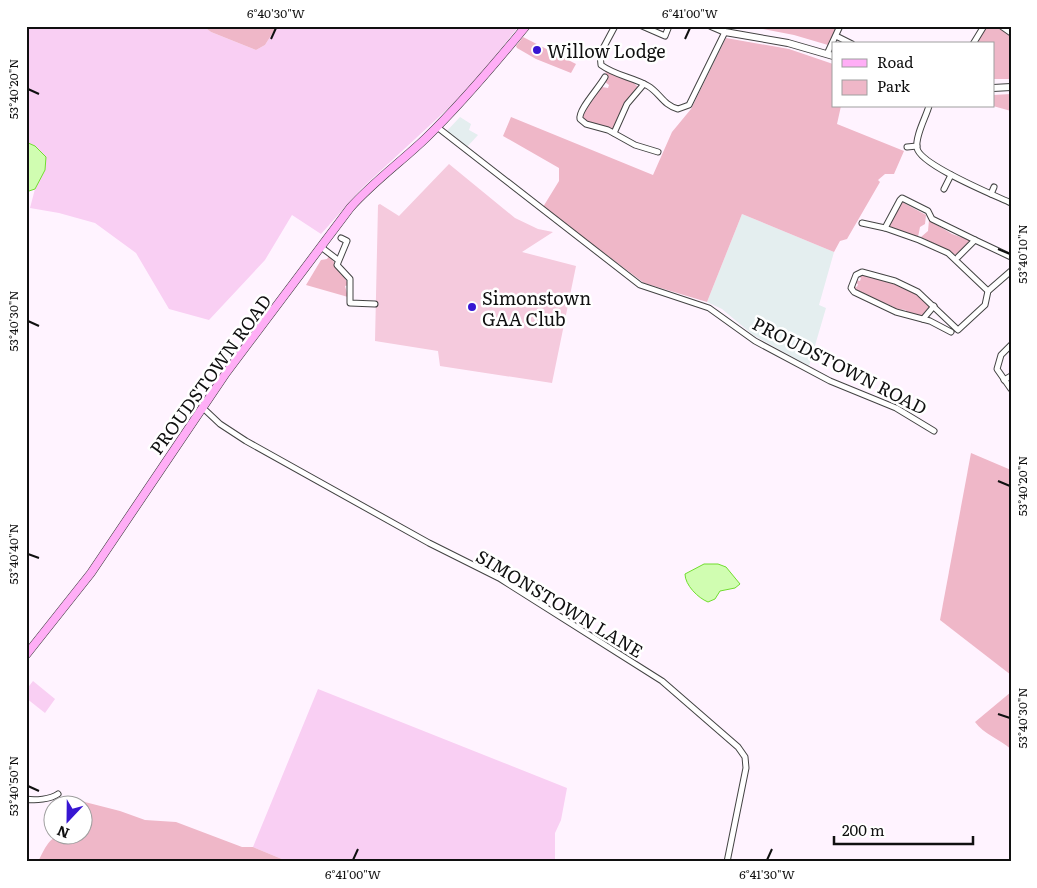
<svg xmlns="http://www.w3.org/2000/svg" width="1037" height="888" viewBox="0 0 1037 888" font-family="Literata,serif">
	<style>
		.industrial { fill: #e4eeef }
		.farmland { fill: #f9cff3 }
		.green { fill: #efb7c8 }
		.pitch { fill: #f5cadd }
		.water { fill: #d0fdb1; stroke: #71dd2f }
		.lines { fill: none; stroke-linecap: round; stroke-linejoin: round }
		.minor-casing { stroke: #434343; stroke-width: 7 }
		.tertiary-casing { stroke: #434343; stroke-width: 8 }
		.secondary-casing { stroke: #323232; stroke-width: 9 }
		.minor { stroke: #fff; stroke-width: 5 }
		.tertiary { stroke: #fff; stroke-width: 6 }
		.secondary { stroke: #ffaef6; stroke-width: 8 }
		.ticks { fill: none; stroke: #101010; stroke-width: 2 }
		.poi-dot { fill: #3716d2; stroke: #fff; stroke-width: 2 }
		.labels { text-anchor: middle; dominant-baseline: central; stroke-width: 5; stroke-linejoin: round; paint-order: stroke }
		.poi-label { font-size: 18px; fill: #101010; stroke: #fff; text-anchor: start }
		.street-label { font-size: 18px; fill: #101010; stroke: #fff }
		.neatline { fill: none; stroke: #101010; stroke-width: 2 }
		.ticks-label { font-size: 12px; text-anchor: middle; fill: #101010 }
	</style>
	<rect width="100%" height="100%" fill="#fff3ff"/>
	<g class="industrial">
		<path d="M460,117l11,7 -2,6 9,5 -12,13 -21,-15z"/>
		<path d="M742,214l92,38 -15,53 7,3 -17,58 -56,-31 -31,-26 -15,-7z"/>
	</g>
	<g class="farmland">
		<path d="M26,26h177l8,6 45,18 9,-5 12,-19h242l-51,64 -106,98 -41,46 -29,-19 -27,45 -56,60 -40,-11 -33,-56 -41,-30 -36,-10 -29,-5 5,-19 10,-19 -10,-24 -9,-4z"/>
		<path d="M33,681l22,18 -10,14 -19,-15v-8z"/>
		<path d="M318,689l249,99 -6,32 -6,13v29h-266l-36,-15z"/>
	</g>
	<g class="green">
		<path d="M203,26h74l-12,19 -9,5 -45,-18z"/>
		<path d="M764,26h74l-10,19 -34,-10 -31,-6z"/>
		<path d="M989,26l12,2 10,8v43h-18v-35h-18l10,-16z"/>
		<path d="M523,37l53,27 -5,9 -35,-14 -19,-11 -1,-2z"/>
		<path d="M726,38l63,11 44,15v42h8l-4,18 67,27 -10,23h-9l-7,6 2,2 -33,57 -7,2 -6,11 -92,-38 -35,88 -63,-19 -101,-76 16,-26v-13l-56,-32 8,-19 142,58 19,-43 19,-23z"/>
		<path d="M604,70l30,13 5,5 -14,15 -12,26 -27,-7 -5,-6 3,-7 18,-22 6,1 1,-3 -4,-3 2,-7z"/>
		<path d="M1011,94v17l-18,-5v-11z"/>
		<path d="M902,202l24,13 -1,9 -5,3 -2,10 -30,-10z"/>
		<path d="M929,220l23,14 17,6v2l-13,13 -35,-18 7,-6z"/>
		<path d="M329,256c3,2 19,27 20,29l-4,1 3,11 -42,-12 15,-25 6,-1z"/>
		<path d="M862,274c18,5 61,14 67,33l-8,10 -15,-4v-3l-12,-1v-2l-39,-16 -1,-5 3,1 1,-3 -3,-1 1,-3 4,1 1,-3 -3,-2z"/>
		<path d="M971,453l40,17v205l-71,-55z"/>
		<path d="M1011,692v57c-12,-10 -27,-15 -36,-27z"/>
		<path d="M60,799l17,1 43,11 25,9 31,2 66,25h11l36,15h-251c14,-29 14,-26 44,-26v-30l-27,-1z"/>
	</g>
	<path class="pitch" d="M449,164l66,54 23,11 15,3 -31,20 54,14 -24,117 -112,-17 -2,-15 -63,-10 3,-136 2,-1 19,12z"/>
	<g class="water">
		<path d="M26,142l9,4 11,11 -1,13 -10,19 -9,3z"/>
		<path d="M718,564l8,3 14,17 -5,4 -15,3 -5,8 -7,3c-10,-4 -23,-17 -23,-28l19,-10z"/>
	</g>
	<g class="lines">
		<g class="minor-casing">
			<g id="minor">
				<path d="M615,26l-15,28 1,11c15,11 32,12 47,21 12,7 15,19 30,23l11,-4 36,-73"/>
				<path d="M642,26l23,10 4,-10"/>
				<path d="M1001,26l10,7"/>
				<path d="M836,36l16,8"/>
				<path d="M973,44l11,-18"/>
				<path d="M827,54l13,-28"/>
				<path d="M605,77c-6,11 -27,33 -25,42l6,5 22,6 27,15 23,7"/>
				<path d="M929,106c-3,11 -14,30 -12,42 3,17 77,47 94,55"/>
				<path d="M437,127l203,158 69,23 46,33 75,40 66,27 38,23"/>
				<path d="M614,133l13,-29 17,-20"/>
				<path d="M907,147l10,-1"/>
				<path d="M944,189l7,-14"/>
				<path d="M991,194l3,-7"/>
				<path d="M862,223l23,5"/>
				<path d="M341,238l6,3 -10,24 13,14v24l25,1"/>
				<path d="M975,240l36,17"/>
				<path d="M321,247l17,13"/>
				<path d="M958,257l17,-17 -43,-21 -4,-8 -26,-13 -2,2 -15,28 34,12 29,13 40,38"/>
				<path d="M923,319l11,-13"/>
				<path d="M951,332l-21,-11 -34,-9 -42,-20 -3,-4 5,-13 6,-3 33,9 23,11 40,38 27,-25 3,-14 23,-20"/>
				<path d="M1011,345l-10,10 -4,14 14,20"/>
				<path d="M1004,380l7,-4"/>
				<path d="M202,407l18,17 26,17 183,102 70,35 163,103 76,66 7,10 1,11 -19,94"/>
				<path d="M26,799c9,2 25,0 32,-5"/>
			</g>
		</g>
		<g class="tertiary-casing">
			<g id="tertiary">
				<path d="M711,26l14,6 63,11 45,13"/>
				<path d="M993,88l18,-1"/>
			</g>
		</g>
		<g class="secondary-casing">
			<path id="secondary" d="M26,655l65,-82 135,-200 124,-165c23,-26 51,-46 76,-70 36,-35 68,-73 100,-112"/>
		</g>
		<use href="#minor" class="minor"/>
		<use href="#tertiary" class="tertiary"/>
		<use href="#secondary" class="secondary"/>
	</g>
	<path class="ticks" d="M271,39l5,-11M685,39l5,-11M28,89l11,5M998,249l12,5M28,321l11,5M998,481l12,5M28,554l11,4M998,714l12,4M28,786l11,5M353,860l5,-11M767,860l5,-11"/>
	<g class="poi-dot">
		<circle cx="537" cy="50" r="5"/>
		<circle cx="472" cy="307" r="5"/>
	</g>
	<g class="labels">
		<g class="poi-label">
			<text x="547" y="50">Willow Lodge</text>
			<text x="482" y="297">Simonstown<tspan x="482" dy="21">GAA Club</tspan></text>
		</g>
		<g class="street-label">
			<text transform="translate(840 365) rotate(27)">PROUDSTOWN ROAD</text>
			<text transform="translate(210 374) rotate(-54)">PROUDSTOWN ROAD</text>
			<text transform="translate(560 603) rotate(31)">SIMONSTOWN LANE</text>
		</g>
	</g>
	<rect width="1037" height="888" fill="none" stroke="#ffffff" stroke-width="55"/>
	<rect x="832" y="42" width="162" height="65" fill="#ffffff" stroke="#9f9f9f"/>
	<rect x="842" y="59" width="25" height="8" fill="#ffaef6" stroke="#9f9f9f"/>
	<text x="877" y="68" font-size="15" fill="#101010">Road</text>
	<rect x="842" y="80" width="25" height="15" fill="#efb7c8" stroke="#9f9f9f"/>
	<text x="877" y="92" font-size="15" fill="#101010">Park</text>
	<g transform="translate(68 820) rotate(202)"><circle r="24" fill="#ffffff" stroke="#9f9f9f"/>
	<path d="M0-4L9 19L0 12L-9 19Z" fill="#3716d2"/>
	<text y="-8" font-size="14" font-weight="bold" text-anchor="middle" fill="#101010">N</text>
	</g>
	<path d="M834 836v8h139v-8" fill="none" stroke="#101010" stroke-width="2.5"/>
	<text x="842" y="836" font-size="15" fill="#101010" stroke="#ffffff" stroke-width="4" paint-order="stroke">200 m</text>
	<rect x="28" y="28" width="982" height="832" class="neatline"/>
	<g class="ticks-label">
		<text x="276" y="18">6°40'30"W</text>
		<text x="690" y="18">6°41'00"W</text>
		<text transform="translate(14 89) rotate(-90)" y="4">53°40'20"N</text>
		<text transform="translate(1023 254) rotate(-90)" y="4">53°40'10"N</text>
		<text transform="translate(14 321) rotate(-90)" y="4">53°40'30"N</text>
		<text transform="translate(1023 486) rotate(-90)" y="4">53°40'20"N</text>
		<text transform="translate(14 554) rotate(-90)" y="4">53°40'40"N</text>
		<text transform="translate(1023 718) rotate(-90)" y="4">53°40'30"N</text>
		<text transform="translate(14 786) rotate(-90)" y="4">53°40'50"N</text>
		<text x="353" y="879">6°41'00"W</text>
		<text x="767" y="879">6°41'30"W</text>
	</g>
</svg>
